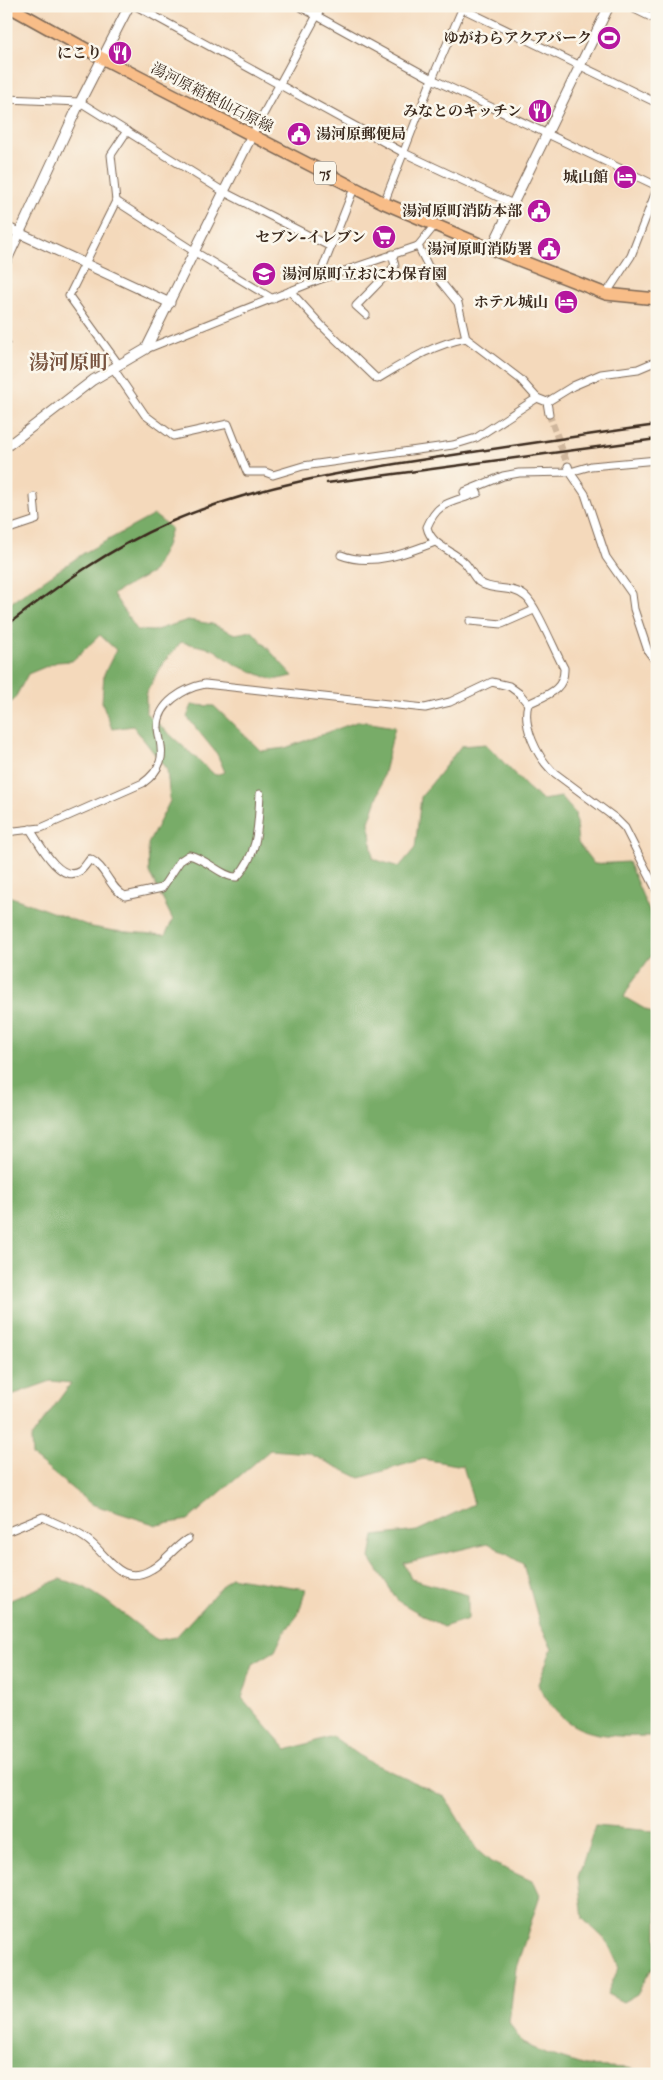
<svg xmlns="http://www.w3.org/2000/svg" width="663" height="2080" viewBox="0 0 663 2080" font-family="'IM FELL English','Noto Serif JP',serif">
	<style>
		.forest { fill: #78ac68; stroke: #5a6b43 }
		.lines { fill: none; stroke-linecap: round; stroke-linejoin: round }
		.minor-tunnel { stroke: #cfb69c; stroke-width: 7; stroke-dasharray: 7 3.5; stroke-linecap: butt }
		.minor-casing { stroke: #7c6755; stroke-width: 9 }
		.tertiary-casing { stroke: #7c6755; stroke-width: 11 }
		.primary-casing { stroke: #7c6755; stroke-width: 14 }
		.minor { stroke: #fff; stroke-width: 7 }
		.tertiary { stroke: #fff; stroke-width: 9 }
		.primary { stroke: #f8bd88; stroke-width: 11 }
		.rail { stroke: #3b2a1e; stroke-width: 2.5 }
		.labels { text-anchor: middle; dominant-baseline: central; stroke-width: 5; stroke-linejoin: round; paint-order: stroke }
		.shield { fill: #fbf7ec; stroke: #75685c; stroke-width: 1 }
		.shield-label { font-size: 14px; font-weight: bold; fill: #3b2a1e }
		.poi-label { font-size: 15px; font-weight: bold; fill: #3b2a1e; stroke: #fbf7ec; text-anchor: end }
		.street-label { font-size: 15px; fill: #3b2a1e; stroke: #fbf7ec }
		.district-label { font-size: 20px; font-weight: bold; fill: #78533f; stroke: #fbf7ec }
	</style>
	<rect width="100%" height="100%" fill="#fbf7ec"/>
	<filter id="ink" filterUnits="userSpaceOnUse"><feTurbulence type="fractalNoise" baseFrequency=".02" numOctaves="2"/><feDisplacementMap in="SourceGraphic" scale="10" xChannelSelector="R" yChannelSelector="G"/><feConvolveMatrix kernelMatrix="1 2 1 2 8 2 1 2 1" color-interpolation-filters="sRGB"/></filter>
	<filter id="wash" filterUnits="userSpaceOnUse"><feTurbulence type="fractalNoise" baseFrequency=".0096" numOctaves="4" result="noise"/><feDisplacementMap in="SourceGraphic" scale="20" xChannelSelector="R" yChannelSelector="G"/><feGaussianBlur stdDeviation="1.12" result="paint"/><feColorMatrix in="noise" values="0 0 0 0 0 0 0 0 0 0 0 0 0 0 0 0 0 1.4 0 .05"/><feComposite in="paint" operator="in"/></filter>
	<g filter="url(#wash)">
		<rect width="100%" height="100%" fill="#f4d9bb"/>
		<g class="forest">
			<path d="M154,515l17,13 -5,18 -13,26 -40,22 24,36 16,1 35,-11 24,4 23,10 17,-3 41,45 -20,4 -37,-15 -23,-16 -32,-7 -18,21 -17,30v20l69,62 10,-3 -8,-18 -30,-37 5,-12 22,1 47,45 24,-3 74,-27 36,6 -16,66 -10,29 4,37 26,8 16,-19 6,-51 40,-51 25,-2 41,43 15,13 19,-3 14,16 3,30 16,21 34,-2 29,67v19l-25,34 -8,15 33,19v722l-6,-2c-53,1 -87,1 -113,-52l14,-36 -12,-23 -17,-61 -35,-21 -84,20 7,16 57,16v24l-25,8 -45,-26 -28,-43 4,-22 43,-5 57,-27 -11,-38 -40,-7 -63,19 -52,-25 -38,-3 -82,70 -31,5 -66,-21 -59,-48 -1,-18 40,-55 -20,-2 -45,16v-502l86,32 23,4 50,4 8,-15 -24,-48 -1,-28 22,-43 -3,-31 -34,-44 -21,3 -10,-27 2,-28 12,-24 -16,-15 -28,26 -15,1 -29,12 -14,26 -8,6v-100l78,-53z"/>
			<path d="M230,1577l76,12 -8,26 -15,19 -8,17 -22,13 -11,34 45,52 45,-14 34,24 79,37 32,53 14,12 43,20 6,13 -24,73 -7,54 13,21 23,10 40,13 43,2 26,6 3,-5v5h-651v-472l54,-23 24,8 22,14 51,39 19,-3z"/>
			<path d="M657,1825v142l-5,1 -15,26 -14,8 -16,-8 12,-27 -12,-26 -24,-22 -5,-42 17,-51 59,5z"/>
		</g>
	</g>
	<g filter="url(#ink)">
		<g class="lines">
			<path class="minor-tunnel" d="M549,414l19,52"/>
			<g class="minor-casing">
				<g id="minor">
					<path d="M136,6l268,147 109,51"/>
					<path d="M299,6l133,73 225,107"/>
					<path d="M457,6l200,97"/>
					<path d="M628,6l29,14"/>
					<path d="M6,99l74,3 144,90 107,55"/>
					<path d="M252,135l70,-129"/>
					<path d="M116,201l79,51 78,47"/>
					<path d="M384,203l48,-124 31,-72"/>
					<path d="M418,246l10,20 30,37 8,35"/>
					<path d="M318,280l36,-92"/>
					<path d="M290,291l32,35 55,53c29,-17 55,-34 89,-41l54,41 17,19 10,4"/>
					<path d="M606,294l25,-38 26,-67"/>
					<path d="M366,315l-10,-9 39,-40 -3,-12"/>
					<path d="M6,342v1"/>
					<path d="M146,349l172,-69 100,-34 17,-21"/>
					<path d="M119,365l-50,-69 47,-95 -5,-46 16,-24"/>
					<path d="M113,368l32,47 28,21 55,-12 19,48h18l8,3 30,-9 150,-21 23,-7 61,-40"/>
					<path d="M547,402l26,-16 28,-12 37,-5 19,-8"/>
					<path d="M547,402l2,12"/>
					<path d="M657,460l-66,6 -21,6 -51,1 -16,3 -39,16 2,5c-22,7 -30,9 -39,30 4,19 26,23 38,36 5,5 8,14 14,19 13,10 35,3 47,15 10,8 30,57 38,71 1,23 -18,27 -36,36 -6,22 9,52 24,67l63,47 10,10 32,63"/>
					<path d="M568,466l2,6 15,22 21,63 26,37 2,15 14,42 9,12"/>
					<path d="M466,497l12,-4"/>
					<path d="M6,530l30,-10 -2,-23"/>
					<path d="M341,555c30,12 66,-2 94,-13"/>
					<path d="M470,621l32,3 32,-14"/>
					<path d="M30,829c8,12 30,56 50,42 4,-3 7,-8 10,-12 16,8 19,29 35,37l37,-8 18,-27 9,-6c18,4 34,23 48,22 22,-24 21,-52 23,-83"/>
					<path d="M6,832l35,-4 102,-45c7,-5 14,-12 17,-21 4,-11 -1,-23 -2,-34 -1,-25 27,-40 47,-44l220,24 25,-6 42,-20 17,4 11,8 8,10"/>
					<path d="M6,1532l37,-15c14,7 30,13 42,21 23,15 34,51 67,31 14,-8 22,-22 36,-30"/>
				</g>
			</g>
			<g class="tertiary-casing">
				<g id="tertiary">
					<path d="M6,227l164,76"/>
					<path d="M491,249l118,-243"/>
					<path d="M6,262l74,-160 49,-96"/>
					<path d="M6,447l87,-67 53,-31 106,-214"/>
				</g>
			</g>
			<g class="primary-casing">
				<path id="primary" d="M8,6l94,52 282,145 107,46 115,45 51,5"/>
			</g>
			<use href="#minor" class="minor"/>
			<use href="#tertiary" class="tertiary"/>
			<use href="#primary" class="primary"/>
			<g class="rail">
				<path d="M327,483l330,-44"/>
				<path d="M6,626c51,-40 103,-77 162,-103 87,-38 179,-52 272,-66 72,-11 144,-22 217,-32"/>
			</g>
		</g>
	</g>
	<defs>
		<g id="stadium-disc" transform="scale(1.25)"><circle r="9.5" fill="#b5179e" stroke="#fbf7ec"/><path d="M0-5a6.5 5 0 1 0 0 10a6.5 5 0 1 0 0-10ZM-3.5-1.8h7v3.6h-7Z" fill="#fff"/></g>
		<g id="restaurant-disc" transform="scale(1.25)"><circle r="9.5" fill="#b5179e" stroke="#fbf7ec"/><path d="M-5-6h1v4h1v-4h1v4h1v-4h1v5L-1.5 .5V6h-2V.5L-5-1ZM5-6V6H3V1.5H1.5Q1.5-4 5-6Z" fill="#fff"/></g>
		<g id="civic-disc" transform="scale(1.25)"><circle r="9.5" fill="#b5179e" stroke="#fbf7ec"/><path d="M-.6-6.5H3V-4.5H.6V-3L4-1V1h2V6H-6V1h2V-1L-.6-3ZM-1.2 2.5V6h2.4V2.5Z" fill="#fff"/></g>
		<g id="hotel-disc" transform="scale(1.25)"><circle r="9.5" fill="#b5179e" stroke="#fbf7ec"/><path d="M-6-4.5h1.5V1H6V5H4.5V3h-9V5H-6ZM-4 0a1.8 1.8 0 1 1 3.6 0ZM.5 0V-2.5h3Q6-2.5 6 0Z" fill="#fff"/></g>
		<g id="supermarket-disc" transform="scale(1.25)"><circle r="9.5" fill="#b5179e" stroke="#fbf7ec"/><path d="M-6-5.5h2.5l.6 2H6L4.5 2H-2.5L-4.4-4H-6ZM-1.5 3.2a1.3 1.3 0 1 0 .1 0ZM3 3.2a1.3 1.3 0 1 0 .1 0Z" fill="#fff"/></g>
		<g id="school-disc" transform="scale(1.25)"><circle r="9.5" fill="#b5179e" stroke="#fbf7ec"/><path d="M0-5L7-2L0 1L-7-2ZM-4 1L0 2.5L4 1V4Q0 6-4 4Z" fill="#fff"/></g>
	</defs>
	<g fill-rule="evenodd">
		<use href="#stadium-disc" x="609" y="38"/>
		<use href="#restaurant-disc" x="120" y="53"/>
		<use href="#restaurant-disc" x="540" y="111"/>
		<use href="#civic-disc" x="299" y="134"/>
		<use href="#hotel-disc" x="625" y="177"/>
		<use href="#civic-disc" x="539" y="211"/>
		<use href="#supermarket-disc" x="384" y="237"/>
		<use href="#civic-disc" x="549" y="249"/>
		<use href="#school-disc" x="264" y="274"/>
		<use href="#hotel-disc" x="566" y="302"/>
	</g>
	<g class="labels">
		<rect class="shield" x="314" y="161.5" width="22" height="23" rx="4"/>
		<g class="shield-label">
			<text x="325" y="173">75</text>
		</g>
		<g class="poi-label">
			<text x="592" y="38">ゆがわらアクアパーク</text>
			<text x="102" y="53">にこり</text>
			<text x="522" y="111">みなとのキッチン</text>
			<text x="316" y="134" text-anchor="start">湯河原郵便局</text>
			<text x="608" y="177">城山館</text>
			<text x="522" y="211">湯河原町消防本部</text>
			<text x="366" y="237">セブン-イレブン</text>
			<text x="532" y="249">湯河原町消防署</text>
			<text x="282" y="274" text-anchor="start">湯河原町立おにわ保育園</text>
			<text x="548" y="302">ホテル城山</text>
		</g>
		<g class="street-label">
			<text transform="translate(212 98) rotate(27)">湯河原箱根仙石原線</text>
		</g>
		<g class="district-label">
			<text x="69" y="363">湯河原町</text>
		</g>
	</g>
	<rect width="663" height="2080" fill="none" stroke="#fbf7ec" stroke-width="25"/>
</svg>
